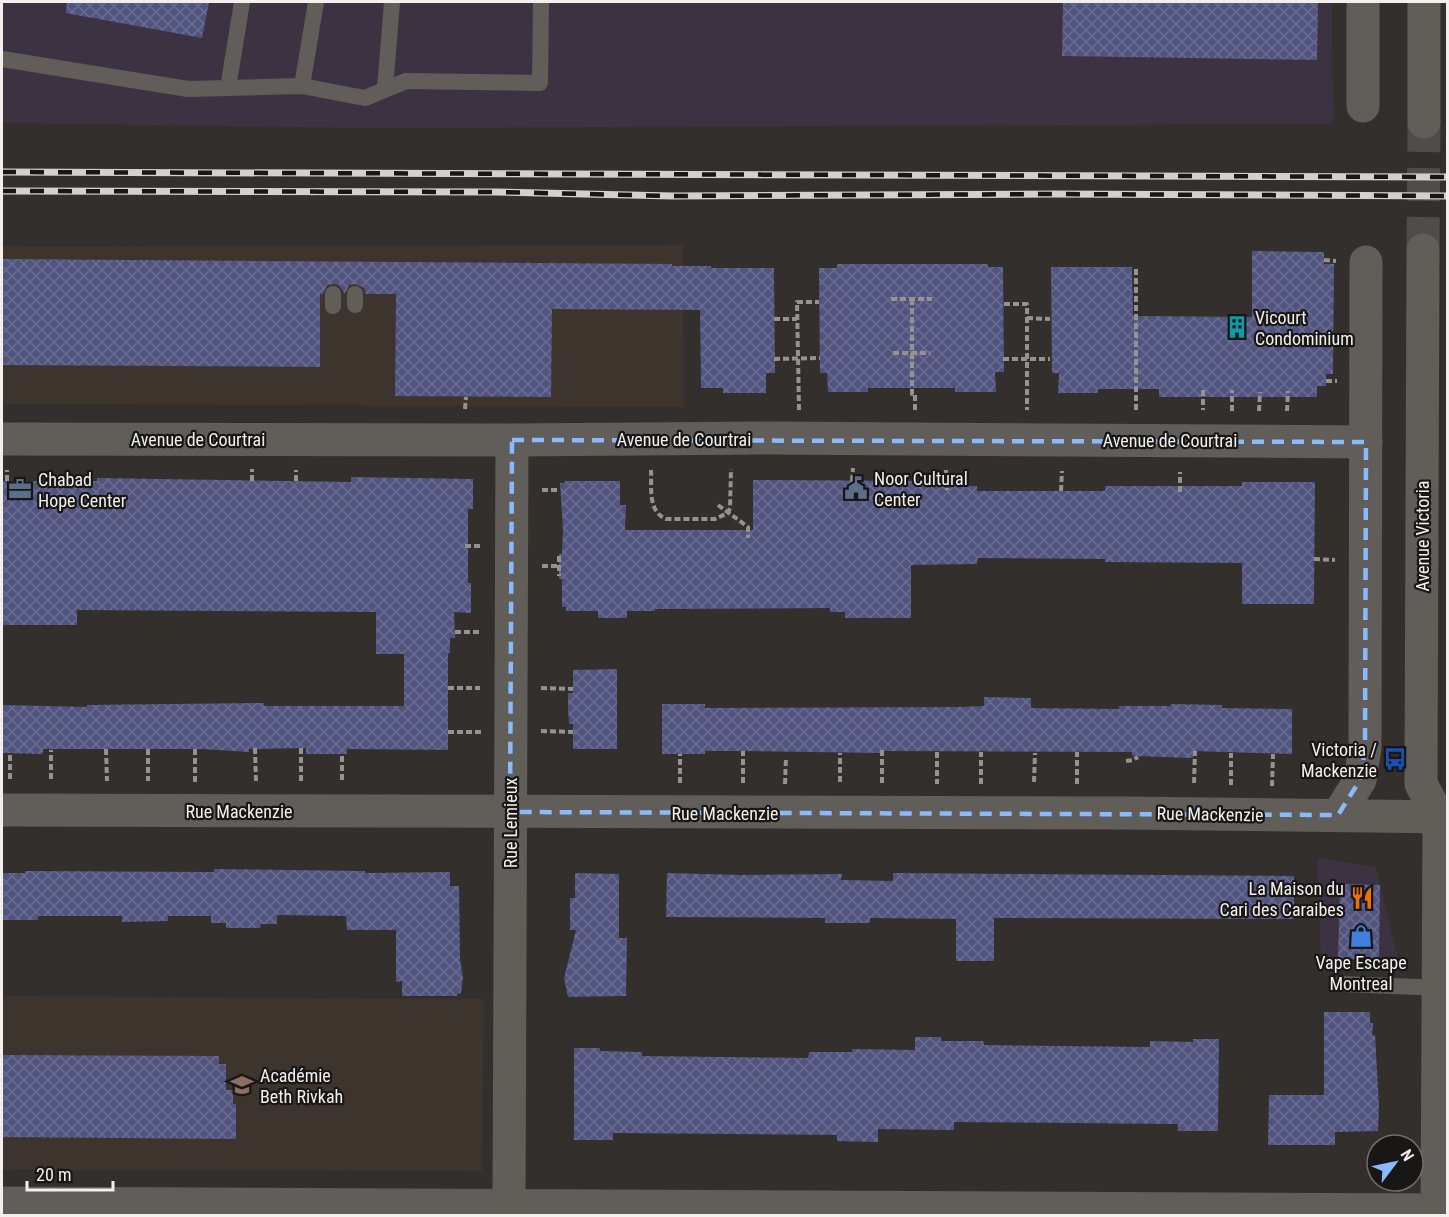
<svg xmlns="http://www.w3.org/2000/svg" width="1449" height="1217" viewBox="0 0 1449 1217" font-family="'Roboto Condensed',sans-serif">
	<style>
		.commercial { fill: #3d3242 }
		.built { fill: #3d352d }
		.building { fill: url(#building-cross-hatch) }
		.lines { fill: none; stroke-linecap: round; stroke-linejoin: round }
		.tertiary-tunnel { stroke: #4f4c49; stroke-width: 33; stroke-dasharray: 33 16; stroke-linecap: butt }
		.path { stroke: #95928f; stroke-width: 4; stroke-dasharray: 6 3; stroke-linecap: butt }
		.service { stroke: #615e5a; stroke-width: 16 }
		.minor { stroke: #615e5a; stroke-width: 33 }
		.tertiary { stroke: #615e5a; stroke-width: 33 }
		.rail-casing { stroke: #d3d0cd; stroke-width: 7 }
		.rail { stroke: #191716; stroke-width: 4.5; stroke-dasharray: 14; stroke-linecap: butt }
		.marked { fill: none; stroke: #89bafc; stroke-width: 4.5; stroke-dasharray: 12 8; stroke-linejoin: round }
		.labels { text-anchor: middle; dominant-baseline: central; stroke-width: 4.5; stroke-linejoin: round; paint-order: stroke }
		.poi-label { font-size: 18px; fill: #f2efed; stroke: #191716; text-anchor: start }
		.street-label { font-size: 18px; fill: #f2efed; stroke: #191716 }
	</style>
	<defs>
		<pattern id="building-cross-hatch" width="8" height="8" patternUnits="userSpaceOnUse" patternTransform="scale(1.5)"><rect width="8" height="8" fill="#51547f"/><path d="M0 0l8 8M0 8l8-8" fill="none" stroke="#6a6d91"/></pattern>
	</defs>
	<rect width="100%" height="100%" fill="#322f2c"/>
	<g class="commercial">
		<path d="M2,2h1330l1,122 -962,4 -369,-5z"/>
		<path d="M1317,858l59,9 22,91 -77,-1z"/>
	</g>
	<g class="built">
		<path d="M683,245l1,162 -682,-3v-158z"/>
		<path d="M2,996l482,3 -2,172 -480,-1z"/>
	</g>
	<g class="building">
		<path d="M67,2h142l-7,36 -136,-25z"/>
		<path d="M1063,2h255l-1,58 -255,-4z"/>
		<path d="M1252,251l72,1v12h10l-1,110h-7v12h-9v11h-158v-8h-61v4h-40l1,-20h-7l-1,-106h81l1,49 119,1z"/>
		<path d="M2,259l670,5v2h39v2h63l1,105h-9v20h-43v-5h-22l-1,-78 -148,-1 -1,88 -156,-1 1,-102h-30l-2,-6 -8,-4 -7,1 -4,9 -6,-9 -5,-1 -7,1 -4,9h-3v73l-318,-2z"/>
		<path d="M837,264h151v3h15l1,105h-9l1,20h-41v-4h-87v4h-40l-1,-19h-7l-1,-105h18z"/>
		<path d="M351,477l122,2v30h-5v74h3v30l-17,-1 1,26h-5v15h-2v97l-101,-1v5h-41v-6l-57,1v3l-47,-3h-159v5l-41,-1v-48l85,2v-2l177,-2v3h140v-52h-28v-42l-299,-2v15h-75v-144h95v-3l254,4z"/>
		<path d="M753,480l191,1v4l33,1v5h128v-5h137v-4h73l-1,122h-72v-41l-137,-1v-3l-127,-1 -1,6 -66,1v53h-66v-6h-15v-4l-175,1v2h-28v7h-29v-7h-32v-4h-4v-28h-3v-25h3l1,-25 -3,-46h4l1,-2h55v24h6l-1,25h128z"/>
		<path d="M617,669v80h-44v-25h-4l-1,-16v-15h5v-23z"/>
		<path d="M984,697l47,1v10l88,1v-3h52v-2l51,1v3l70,1v45l-99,-3v7l-61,-2v-4l-252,-1v2l-134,-2h-41v3h-43v-50h43v4l255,-1 24,-1z"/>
		<path d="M214,869l151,2v2l85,-1v14h9l1,73 3,18 -2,16 -4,1v2h-55v-15l-6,1v-52h-49l-1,-14 -69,-1v9h-16l-1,4h-34v-5h-15v-7h-43v5l-46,1v-6h-84v4h-36v-47h23v-2l189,1z"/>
		<path d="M575,873l44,1v64h8l-1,58 -58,1 -4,-19 12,-48h-6v-32h5z"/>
		<path d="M667,873l74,2 101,-1 -1,6 52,1v-8l401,3v43l-300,-1v43h-38v-42l-86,-1v5h-45v-5l-159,-1z"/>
		<path d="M1340,884l40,1 -1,75 -41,-1z"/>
		<path d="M1324,1012h46v11h3l-1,13 3,-1 4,71 -1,25 -43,1v13h-67l1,-50h55z"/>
		<path d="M915,1037h26v4h42l1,4 166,2v-6l43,1v-3h26l-1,92h-40v-7l-224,-2v8l-76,-1v13l-41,-1v-6l-224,-2v7h-39v-92h26v3l42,1v4l166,2 1,-6h43v-3l63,1z"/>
		<path d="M2,1055l217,1v8h7v26h7v14h3v35l-234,-2z"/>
	</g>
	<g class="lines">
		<path class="tertiary-tunnel" d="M1423,250l1,-128"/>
		<g class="path">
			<path d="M1324,260l12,1"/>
			<path d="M891,299h41"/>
			<path d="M912,299v95h3v16"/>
			<path d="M1004,304h23v106"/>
			<path d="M1027,318l23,1"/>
			<path d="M774,319h23"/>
			<path d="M893,353h37"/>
			<path d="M774,359l46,-1"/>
			<path d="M1003,359h47"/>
			<path d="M1326,381h11"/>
			<path d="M1203,390v20"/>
			<path d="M465,409l1,-12"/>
			<path d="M799,410l-2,-108h22"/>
			<path d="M1136,410v-141"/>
			<path d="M1232,411v-21"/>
			<path d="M1259,411l1,-19"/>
			<path d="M1287,411l1,-20"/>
			<path d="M651,470c1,16 -4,41 15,49h49l13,-6 2,-5 1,-39"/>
			<path d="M946,470l1,20"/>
			<path d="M7,481v-11"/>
			<path d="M252,481v-12"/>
			<path d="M296,481v-11"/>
			<path d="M852,481l1,-13"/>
			<path d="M542,490h18"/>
			<path d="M1061,491l1,-20"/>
			<path d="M1180,492v-20"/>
			<path d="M718,505l30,22v11"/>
			<path d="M465,546h18"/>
			<path d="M559,556v20"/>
			<path d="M1314,559l21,1"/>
			<path d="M542,566h17"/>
			<path d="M455,632h26"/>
			<path d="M448,688h32"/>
			<path d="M541,688l32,1"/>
			<path d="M541,731l32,1"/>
			<path d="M448,732h33"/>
			<path d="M255,748l1,33"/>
			<path d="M301,748v33"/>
			<path d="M106,749l1,32"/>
			<path d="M148,749v32"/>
			<path d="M882,750v33"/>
			<path d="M937,752v32"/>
			<path d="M342,756v26"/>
			<path d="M1126,761l7,-1 5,-3"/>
			<path d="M10,779v-26"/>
			<path d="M51,779v-29"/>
			<path d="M195,782v-33"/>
			<path d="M840,782v-29"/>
			<path d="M1034,782l1,-29"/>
			<path d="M680,783v-29"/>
			<path d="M743,783v-32"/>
			<path d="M1194,783l1,-32"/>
			<path d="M785,784l1,-27"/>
			<path d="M981,784v-32"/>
			<path d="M1077,784v-32"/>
			<path d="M1231,785v-32"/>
			<path d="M1272,786l1,-32"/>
		</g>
		<g class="service">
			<path d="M2,59l186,30 114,-3 63,12 41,-17 134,2 1,-81"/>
			<path d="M302,86l14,-84"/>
			<path d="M228,88l14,-86"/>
			<path d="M385,89l7,-87"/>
			<path d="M355,305v-11"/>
			<path d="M333,306v-12"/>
			<path d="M1340,984l104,4"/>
		</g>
		<g class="minor">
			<path d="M1363,106v-104"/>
			<path d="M2,439l510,1 258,-2 596,4"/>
			<path d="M2,810l1125,3 321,4"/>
			<path d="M1338,815l22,-35 5,-32 1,-486"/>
			<path d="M2,1203l1446,7"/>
			<path d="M509,1206l3,-766"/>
		</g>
		<g class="tertiary">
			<path d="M1424,122v-120"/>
			<path d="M1423,250l-2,523v11l18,33 -2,399"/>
		</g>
		<g class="rail-casing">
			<g id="rail">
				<path d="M2,172l1446,5"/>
				<path d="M2,191l494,1 177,4 381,-2 394,2"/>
			</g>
		</g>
		<use href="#rail" class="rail"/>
	</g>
	<path class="marked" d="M512,440l854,2 -1,306 -5,32 -22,35 -828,-3z"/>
	<defs>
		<g id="building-bare" transform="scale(1.8)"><path d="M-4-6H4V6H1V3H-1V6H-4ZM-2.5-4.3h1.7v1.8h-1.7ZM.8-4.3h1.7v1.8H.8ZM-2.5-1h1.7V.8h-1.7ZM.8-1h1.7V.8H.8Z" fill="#0f9aa8" stroke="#191716" stroke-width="2.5" paint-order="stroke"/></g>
		<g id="civic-bare" transform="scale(1.8)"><path d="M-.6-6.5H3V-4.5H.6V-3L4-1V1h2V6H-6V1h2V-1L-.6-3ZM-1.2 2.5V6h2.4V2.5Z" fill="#5c6f8a" stroke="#191716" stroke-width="2.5" paint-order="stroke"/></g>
		<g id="office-bare" transform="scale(1.8)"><path d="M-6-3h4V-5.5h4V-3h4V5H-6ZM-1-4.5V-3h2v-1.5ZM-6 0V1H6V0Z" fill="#5c6f8a" stroke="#191716" stroke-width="2.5" paint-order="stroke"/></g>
		<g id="bus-bare" transform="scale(1.8)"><path d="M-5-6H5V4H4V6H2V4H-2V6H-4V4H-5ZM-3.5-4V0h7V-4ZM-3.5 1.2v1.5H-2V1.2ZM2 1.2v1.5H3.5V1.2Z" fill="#1a4fb4" stroke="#191716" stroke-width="2.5" paint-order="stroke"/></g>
		<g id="restaurant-bare" transform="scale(1.8)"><path d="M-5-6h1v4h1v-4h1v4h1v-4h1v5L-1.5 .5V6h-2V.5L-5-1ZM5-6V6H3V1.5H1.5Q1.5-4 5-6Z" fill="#e8710a" stroke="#191716" stroke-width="2.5" paint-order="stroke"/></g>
		<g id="shop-bare" transform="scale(1.8)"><path d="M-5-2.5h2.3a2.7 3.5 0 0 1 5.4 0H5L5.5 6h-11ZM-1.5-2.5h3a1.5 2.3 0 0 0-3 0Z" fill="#3f7fe0" stroke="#191716" stroke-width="2.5" paint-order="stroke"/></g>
		<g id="school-bare" transform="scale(1.8)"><path d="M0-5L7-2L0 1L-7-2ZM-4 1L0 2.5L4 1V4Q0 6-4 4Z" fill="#8d6e63" stroke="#191716" stroke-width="2.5" paint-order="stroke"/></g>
	</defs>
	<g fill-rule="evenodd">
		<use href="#building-bare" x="1237" y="327"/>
		<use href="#civic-bare" x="856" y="488"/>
		<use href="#office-bare" x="20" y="489"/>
		<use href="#bus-bare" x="1395" y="759"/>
		<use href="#restaurant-bare" x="1362" y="898"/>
		<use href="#shop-bare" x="1361" y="936"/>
		<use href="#school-bare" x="242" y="1085"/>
	</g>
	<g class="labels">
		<g class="poi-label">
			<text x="1255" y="317">Vicourt<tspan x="1255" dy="21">Condominium</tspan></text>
			<text x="874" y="478">Noor Cultural<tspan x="874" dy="21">Center</tspan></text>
			<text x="38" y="479">Chabad<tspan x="38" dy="21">Hope Center</tspan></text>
			<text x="1377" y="749" text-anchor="end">Victoria /<tspan x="1377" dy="21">Mackenzie</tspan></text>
			<text x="1344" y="888" text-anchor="end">La Maison du<tspan x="1344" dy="21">Cari des Caraibes</tspan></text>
			<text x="1361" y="962" text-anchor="middle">Vape Escape<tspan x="1361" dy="21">Montreal</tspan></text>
			<text x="260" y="1075">Académie<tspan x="260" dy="21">Beth Rivkah</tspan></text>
		</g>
		<g class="street-label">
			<text x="198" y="439">Avenue de Courtrai</text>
			<text x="684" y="439">Avenue de Courtrai</text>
			<text x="1170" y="440">Avenue de Courtrai</text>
			<text transform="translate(1422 536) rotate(-90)">Avenue Victoria</text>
			<text x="239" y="811">Rue Mackenzie</text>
			<text x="725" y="813">Rue Mackenzie</text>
			<text transform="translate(1210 814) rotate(1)">Rue Mackenzie</text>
			<text transform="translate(510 823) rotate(-90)">Rue Lemieux</text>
		</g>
	</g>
	<rect width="1449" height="1217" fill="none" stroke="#f2efed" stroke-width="6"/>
	<g transform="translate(1395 1163) rotate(58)"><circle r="28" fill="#191716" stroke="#706d6c" stroke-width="1.5"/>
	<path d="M0-4.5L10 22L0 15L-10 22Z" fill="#89bafc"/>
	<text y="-9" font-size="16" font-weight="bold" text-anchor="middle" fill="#f2efed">N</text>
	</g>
	<path d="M27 1181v9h86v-9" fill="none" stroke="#f2efed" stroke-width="3"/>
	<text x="36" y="1181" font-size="18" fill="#f2efed" stroke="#191716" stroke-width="4.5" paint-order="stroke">20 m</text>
</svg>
